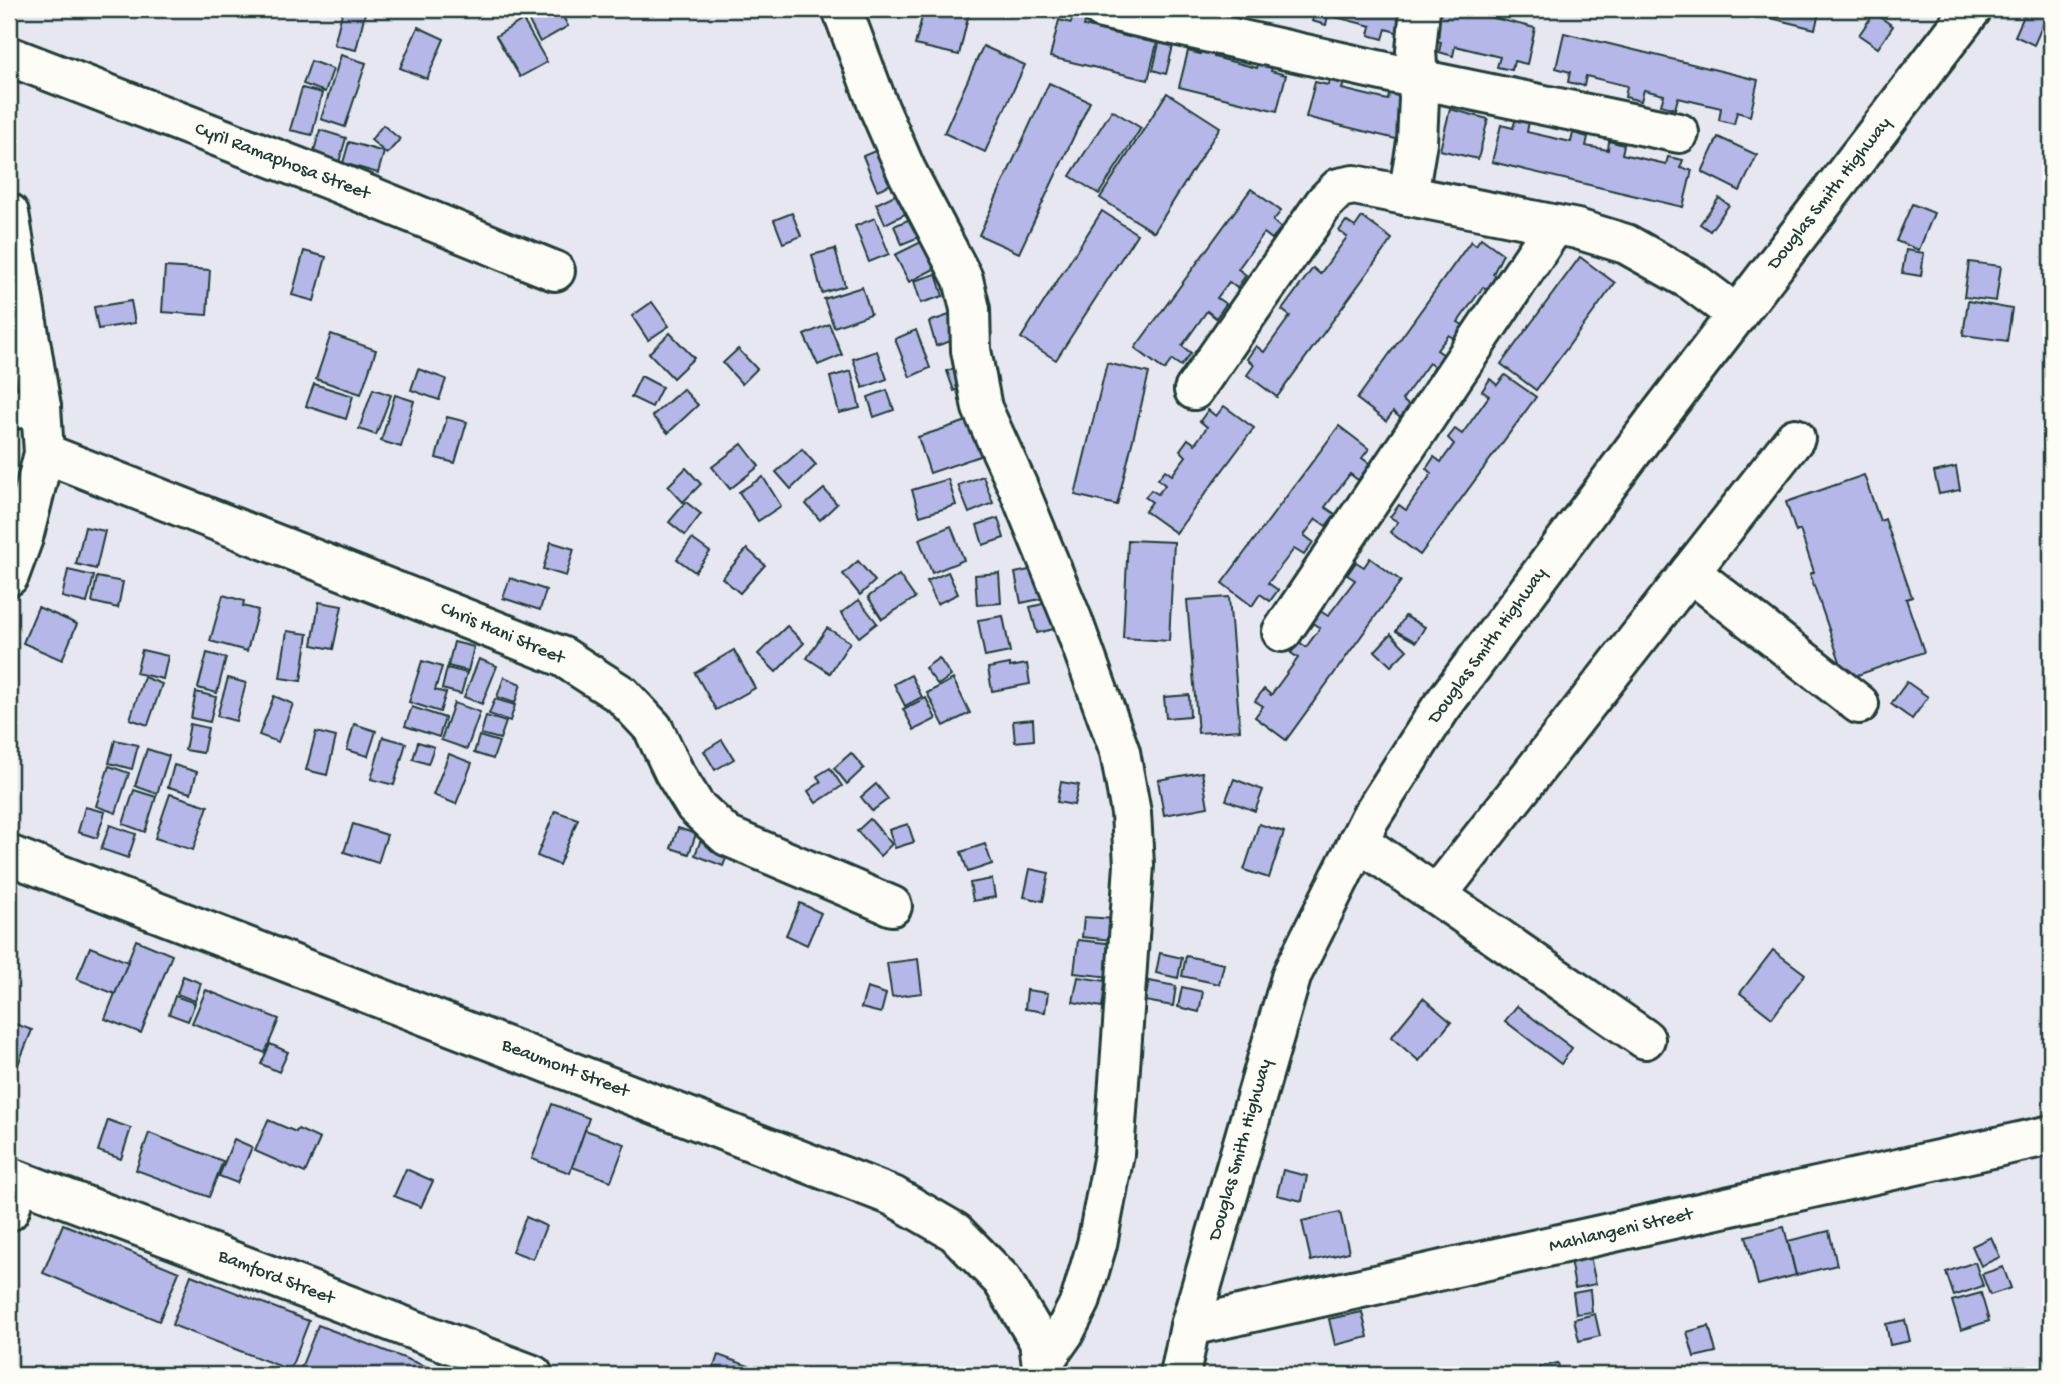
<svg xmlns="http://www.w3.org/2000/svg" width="2060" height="1384" viewBox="0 0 2060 1384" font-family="'Gochi Hand',sans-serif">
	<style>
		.building { fill: #b4b7e8; stroke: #1f3d34; stroke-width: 2 }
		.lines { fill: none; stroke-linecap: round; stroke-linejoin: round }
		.minor-casing { stroke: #1f3d34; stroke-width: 44 }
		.minor { stroke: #fdfcf7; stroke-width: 38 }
		.labels { text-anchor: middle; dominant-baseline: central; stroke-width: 5; stroke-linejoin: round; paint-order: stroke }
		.street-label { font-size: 19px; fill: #1f3d34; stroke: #fdfcf7 }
	</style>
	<rect width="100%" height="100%" fill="#e7e7f2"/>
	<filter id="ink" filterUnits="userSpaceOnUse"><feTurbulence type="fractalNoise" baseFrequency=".0143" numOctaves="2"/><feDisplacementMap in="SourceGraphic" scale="14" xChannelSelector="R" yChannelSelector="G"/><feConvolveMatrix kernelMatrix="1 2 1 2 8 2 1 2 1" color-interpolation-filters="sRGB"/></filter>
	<g filter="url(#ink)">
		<g class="building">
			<path d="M343,9h23l-10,41 -22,-5z"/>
			<path d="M497,9h18l-10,9z"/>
			<path d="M534,9h25l9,17 -28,16 -15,-28z"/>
			<path d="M924,9h46l-11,46 -44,-10z"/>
			<path d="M1301,9h103l-5,24 -13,-4 -3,10 -14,-4 2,-9 -43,-11 -2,10 -14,-4 3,-9z"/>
			<path d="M1436,9h21l78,19 -8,36 -13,-3 -2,9 -15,-3 3,-10 -45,-11 -2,10 -14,-4 2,-10 -13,-3z"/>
			<path d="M1734,9h86l-5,20z"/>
			<path d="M2027,9h11l10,4 -14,32 -19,-9z"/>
			<path d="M1874,13l19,13 -15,22 -19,-13z"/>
			<path d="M1073,14l13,3 -2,9 45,11 2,-9 13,3 -2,9 15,3 -9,37 -98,-23 9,-37 12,3z"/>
			<path d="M523,20l24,42 -27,15 -24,-41z"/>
			<path d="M418,27l26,12 -17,40 -27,-11z"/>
			<path d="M1564,33l194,47 -8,36 -13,-4 -3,12 -15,-4 2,-12 -43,-10 -3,11 -14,-4 3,-10 -20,-5 -3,11 -16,-4 2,-11 -41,-10 -2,10 -16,-4 2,-10 -14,-4z"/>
			<path d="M1159,43l14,3 -7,28 -13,-4z"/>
			<path d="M1202,45l14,3 -2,9 43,11 2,-9 14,4 -2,8 15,4 -9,36 -98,-24 9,-36 12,3z"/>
			<path d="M983,46l42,19 -40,87 -41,-19z"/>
			<path d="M341,55l25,8 -21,64 -24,-8z"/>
			<path d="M311,61l22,8 -8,23 -22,-8z"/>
			<path d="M1330,75l15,4 -3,10 46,11 2,-11 17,4 -3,48 -98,-24 9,-35 13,3z"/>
			<path d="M1049,83l41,19 -71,151 -40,-18z"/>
			<path d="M302,88l20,5 -10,42 -22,-5z"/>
			<path d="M1167,93l53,34 -66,105 -54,-34z"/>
			<path d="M1450,109l38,10 -10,40 -38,-9z"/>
			<path d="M1112,110l29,18 -42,66 -29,-18z"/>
			<path d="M1516,118l13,3 -2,11 44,10 2,-9 15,4 -2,9 22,4 1,-9 15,4 -2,9 44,10 2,-7 15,3 -3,8 12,2 -9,37 -191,-45 9,-37 12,3z"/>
			<path d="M383,125l17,14 -13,15 -16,-14z"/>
			<path d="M320,130l26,8 -7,24 -26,-8z"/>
			<path d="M1718,137l39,18 -17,36 -38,-19z"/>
			<path d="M349,142l35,10 -6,21 -35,-10z"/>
			<path d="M887,146l15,34 -25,10 -14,-34z"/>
			<path d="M1251,189l30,22 -8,10 8,7 -9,11 -8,-6 -26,36 8,6 -9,13 -8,-6 -12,16 9,6 -10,14 -9,-7 -25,35 9,7 -10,13 -9,-6 -8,10 -29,-22z"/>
			<path d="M905,190l10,19 -30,15 -9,-20z"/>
			<path d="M1719,198l10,7 -19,26 -10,-7z"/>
			<path d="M1912,204l22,9 -15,37 -23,-9z"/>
			<path d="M1102,211l35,23 -81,126 -35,-22z"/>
			<path d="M792,213l9,23 -18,7 -9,-23z"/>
			<path d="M917,216l7,19 -22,9 -8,-18z"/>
			<path d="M1362,217l30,22 -115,158 -30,-22 7,-10 -7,-6 9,-13 8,6 26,-36 -8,-6 31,-42 7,6 27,-37 -8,-6 7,-10 9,6z"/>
			<path d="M875,218l14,36 -20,8 -14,-36z"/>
			<path d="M1481,238l22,16 -10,20 10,7 -10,12 -10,-6 -25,35 10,6 -10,14 -9,-7 -12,15 10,7 -9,13 -9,-7 -27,37 9,7 -9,12 -9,-7 -7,9 -29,-22 114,-158 5,4z"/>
			<path d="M927,239l13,27 -31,16 -14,-27z"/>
			<path d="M835,249l10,37 -23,7 -10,-38z"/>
			<path d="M1906,250l18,3 -3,23 -19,-3z"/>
			<path d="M304,251l22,6 -12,44 -22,-6z"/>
			<path d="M1580,257l35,26 -79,107 -35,-26z"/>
			<path d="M1969,262l32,4 -5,35 -32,-4z"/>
			<path d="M165,267l45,3 -3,45 -45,-3z"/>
			<path d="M936,274l7,22 -22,7 -7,-22z"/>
			<path d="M862,287l9,27 -37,13 -10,-28z"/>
			<path d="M131,301l4,22 -37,6 -4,-22z"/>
			<path d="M1968,301l44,8 -5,32 -44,-6z"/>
			<path d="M652,302l17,24 -21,14 -16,-24z"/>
			<path d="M952,314l8,24 -24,8 -7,-24z"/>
			<path d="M829,324l13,31 -24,10 -14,-30z"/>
			<path d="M916,330l14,38 -20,9 -15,-38z"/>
			<path d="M670,333l24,25 -21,20 -24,-25z"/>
			<path d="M331,334l45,16 -15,44 -45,-15z"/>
			<path d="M738,349l19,20 -15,15 -19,-21z"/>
			<path d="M877,351l10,28 -24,9 -10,-29z"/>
			<path d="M1107,363l42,10 -32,132 -42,-10z"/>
			<path d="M964,364l8,20 -18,7 -7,-20z"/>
			<path d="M418,369l28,10 -7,21 -28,-10z"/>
			<path d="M851,371l9,37 -21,5 -9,-36z"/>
			<path d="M1505,375l31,22 -116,158 -30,-23 8,-10 -8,-5 9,-12 7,5 26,-37 -6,-4 8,-12 7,5 13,-18 -6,-6 7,-9 7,5 27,-38 -7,-5 8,-12 7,6z"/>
			<path d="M641,376l21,11 -10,20 -21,-10z"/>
			<path d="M314,384l39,12 -7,23 -40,-13z"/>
			<path d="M373,389l18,6 -15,40 -17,-6z"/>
			<path d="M683,389l15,16 -30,28 -16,-17z"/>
			<path d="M887,390l7,20 -20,7 -6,-20z"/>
			<path d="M395,395l19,6 -13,46 -20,-6z"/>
			<path d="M1224,406l30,22 -78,105 -31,-22 7,-9 -7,-5 6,-7 7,4 7,-9 -7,-6 7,-9 7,5 14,-19 -6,-6 8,-11 7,5 12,-17 -7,-6 8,-11 8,6z"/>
			<path d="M447,417l20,5 -12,41 -19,-5z"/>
			<path d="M970,420l13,35 -53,18 -12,-36z"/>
			<path d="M1339,426l30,23 -7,9 8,6 -12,16 -8,-6 -25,33 10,7 -9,12 -10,-7 -12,16 9,7 -9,13 -10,-6 -26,34 10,7 -8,11 -10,-7 -8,12 -30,-23z"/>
			<path d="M742,444l17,22 -29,23 -18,-22z"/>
			<path d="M802,449l14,16 -25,24 -15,-17z"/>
			<path d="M1956,467l4,23 -21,4 -5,-22z"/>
			<path d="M686,468l15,16 -18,18 -15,-16z"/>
			<path d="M1864,475l16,46 5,-2 27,78 -6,2 18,53 -78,27 -36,-105 4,-2 -14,-42 -4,2 -10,-30z"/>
			<path d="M983,476l10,27 -24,10 -11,-28z"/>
			<path d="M763,477l18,29 -23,15 -19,-29z"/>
			<path d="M948,479l8,26 -36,11 -8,-26z"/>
			<path d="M824,489l13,15 -17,16 -14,-16z"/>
			<path d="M686,502l15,12 -16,21 -16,-13z"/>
			<path d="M998,518l6,20 -21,7 -6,-20z"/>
			<path d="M951,526l13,34 -32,13 -13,-34z"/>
			<path d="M85,527l20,4 -9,38 -20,-5z"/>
			<path d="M692,539l18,13 -15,20 -18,-13z"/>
			<path d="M1128,540l46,2 -5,99 -46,-3z"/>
			<path d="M551,542l23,7 -8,27 -23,-7z"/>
			<path d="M747,549l18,16 -25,28 -18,-15z"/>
			<path d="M1370,558l31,23 -115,159 -31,-23 8,-11 -8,-5 9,-12 7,6 27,-37 -7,-5 8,-11 7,5 14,-19 -9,-6 9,-11 8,5 27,-36 -8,-5 9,-13 8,5z"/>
			<path d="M858,561l17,20 -15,14 -17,-21z"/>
			<path d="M1043,567l7,30 -29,6 -6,-30z"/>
			<path d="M68,570l26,6 -7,27 -25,-6z"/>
			<path d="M948,572l10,22 -21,10 -10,-23z"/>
			<path d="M999,573l2,30 -24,2 -2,-30z"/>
			<path d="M899,575l16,23 -33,21 -14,-22z"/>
			<path d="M97,577l26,5 -5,26 -26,-6z"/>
			<path d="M510,578l36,12 -6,20 -37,-12z"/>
			<path d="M223,595l21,6 -1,5 15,4 -11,41 -37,-10z"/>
			<path d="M1229,597l11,133 -42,3 -11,-133z"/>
			<path d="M859,600l18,23 -18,14 -18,-24z"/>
			<path d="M1055,601l7,26 -25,6 -7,-26z"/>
			<path d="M319,602l23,4 -9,43 -21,-4z"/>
			<path d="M38,607l39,17 -15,36 -39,-17z"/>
			<path d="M1003,616l7,36 -25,5 -7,-37z"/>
			<path d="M1405,616l20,11 -9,15 -20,-11z"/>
			<path d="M787,626l17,17 -28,29 -18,-18z"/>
			<path d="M827,628l23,14 -20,31 -23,-15z"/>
			<path d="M287,631l21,3 -7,47 -21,-3z"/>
			<path d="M1391,634l16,16 -16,16 -16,-15z"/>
			<path d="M454,642l20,5 -6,24 -20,-5z"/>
			<path d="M142,650l26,6 -5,23 -27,-6z"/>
			<path d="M734,650l21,38 -39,22 -21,-37z"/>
			<path d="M207,653l19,5 -9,35 -19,-5z"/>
			<path d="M939,658l12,18 -13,9 -13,-17z"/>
			<path d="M479,659l18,7 -15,38 -18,-7z"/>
			<path d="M422,661l20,6 -7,23 11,3 -6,19 -31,-10z"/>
			<path d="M1010,664v3l17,-3 3,20 -38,7 -4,-23z"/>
			<path d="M447,668l20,5 -6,21 -19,-5z"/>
			<path d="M911,675l11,22 -17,9 -11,-22z"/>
			<path d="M144,677l18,7 -14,41 -18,-6z"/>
			<path d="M504,677l17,7 -6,19 -18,-6z"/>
			<path d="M228,678l18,5 -10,38 -19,-5z"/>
			<path d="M953,679l17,34 -26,13 -17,-33z"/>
			<path d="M1907,682l21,15 -16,22 -21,-15z"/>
			<path d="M196,692l20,5 -6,25 -19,-4z"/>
			<path d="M1189,695l1,21 -24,2 -2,-21z"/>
			<path d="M274,696l19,8 -15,38 -19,-7z"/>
			<path d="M926,698l10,21 -22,11 -11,-21z"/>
			<path d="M495,699l20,6 -5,16 -21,-7z"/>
			<path d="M454,703l26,9 -13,37 -26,-9z"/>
			<path d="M412,707l33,11 -6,19 -34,-11z"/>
			<path d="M486,716l20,6 -6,17 -19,-5z"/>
			<path d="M1033,719l1,21 -19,2 -2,-21z"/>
			<path d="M190,724l18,4 -5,25 -18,-3z"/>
			<path d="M354,724l22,7 -8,25 -21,-6z"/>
			<path d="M316,732l20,5 -9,38 -21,-5z"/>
			<path d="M479,736l20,6 -6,17 -19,-6z"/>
			<path d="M383,737l23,6 -12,42 -23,-6z"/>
			<path d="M115,740l23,5 -6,24 -23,-6z"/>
			<path d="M722,740l12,19 -19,11 -11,-19z"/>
			<path d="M418,742l16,5 -6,17 -15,-5z"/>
			<path d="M147,749l22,7 -12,38 -22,-8z"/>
			<path d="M851,753l13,15 -17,16 -13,-16z"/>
			<path d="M449,754l23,9 -16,41 -23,-9z"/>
			<path d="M174,765l23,7 -6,21 -23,-6z"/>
			<path d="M109,766l20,7 -13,40 -20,-7z"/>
			<path d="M830,768l12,18 -26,17 -8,-12 13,-9 -4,-6z"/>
			<path d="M1202,772l6,35 -44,8 -6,-35z"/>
			<path d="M1234,779l29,11 -8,21 -29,-11z"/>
			<path d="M1061,782l18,3 -5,20 -17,-3z"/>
			<path d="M876,784l12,15 -16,12 -11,-14z"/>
			<path d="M134,790l22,7 -11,35 -22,-8z"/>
			<path d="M170,794l38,12 -15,44 -38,-12z"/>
			<path d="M85,807l20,5 -8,26 -19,-6z"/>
			<path d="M555,811l23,8 -19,46 -22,-9z"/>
			<path d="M870,819l22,25 -12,12 -23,-25z"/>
			<path d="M353,824l34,11 -9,28 -34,-11z"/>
			<path d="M908,824l6,18 -19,6 -6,-18z"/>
			<path d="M1259,824l25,8 -15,46 -25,-8z"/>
			<path d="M110,825l26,9 -8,24 -27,-9z"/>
			<path d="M678,828l18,6 -7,20 -18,-6z"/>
			<path d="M702,837l28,11 -7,18 -28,-11z"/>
			<path d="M985,844l7,20 -24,8 -7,-20z"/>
			<path d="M1030,869l19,4 -6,28 -19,-4z"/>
			<path d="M992,879l3,18 -22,4 -3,-18z"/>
			<path d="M800,903l21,10 -14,32 -21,-10z"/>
			<path d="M1084,917l31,2 -2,21 -31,-3z"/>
			<path d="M136,940l36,15 -31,78 -36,-14z"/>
			<path d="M1078,940l37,4 -4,33 -37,-4z"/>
			<path d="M90,947l38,15 -13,32 -38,-15z"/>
			<path d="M1773,950l32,24 -33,44 -32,-25z"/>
			<path d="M1160,953l22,5 -4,20 -22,-5z"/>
			<path d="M1186,956l38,8 -5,20 -37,-8z"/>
			<path d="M918,959l4,34 -30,4 -5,-34z"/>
			<path d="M183,976l18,7 -6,18 -18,-7z"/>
			<path d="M1078,977l28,4 -4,26 -29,-5z"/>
			<path d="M1149,981l27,5 -3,20 -28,-5z"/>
			<path d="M1182,987l21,5 -4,20 -21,-5z"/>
			<path d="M867,988l19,6 -5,19 -20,-5z"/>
			<path d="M206,990l73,29 -14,34 -73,-30z"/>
			<path d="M1027,990l21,3 -3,19 -20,-3z"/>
			<path d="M175,996l20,7 -7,18 -19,-7z"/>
			<path d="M1423,998l28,24 -32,39 -28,-24z"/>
			<path d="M1517,1006l55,42 -11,16 -56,-43z"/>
			<path d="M10,1022l22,8 -22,54 -1,-59z"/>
			<path d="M270,1044l18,8 -9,20 -18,-8z"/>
			<path d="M552,1104l37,14 -19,55 -38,-14z"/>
			<path d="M108,1120l23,8 -10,31 -23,-8z"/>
			<path d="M268,1120l28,12 2,-3 22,10 -15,34 -50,-22z"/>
			<path d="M585,1130l40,14 -14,37 -39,-14z"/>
			<path d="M149,1133l74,28 -14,36 -73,-27z"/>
			<path d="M234,1139l18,8 -15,36 -18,-7z"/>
			<path d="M406,1169l27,12 -12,26 -27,-11z"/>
			<path d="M1283,1170l24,6 -5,25 -25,-6z"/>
			<path d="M1340,1212l9,40 -38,9 -9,-40z"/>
			<path d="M526,1217l20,9 -13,33 -21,-8z"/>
			<path d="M63,1224l116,48 -20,49 -116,-48z"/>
			<path d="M1784,1227l12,48 -38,10 -12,-49z"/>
			<path d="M1829,1231l8,34 -41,10 -8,-34z"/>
			<path d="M1991,1237l9,20 -19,9 -9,-20z"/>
			<path d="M1590,1256l6,28 -21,4 -5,-29z"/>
			<path d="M1975,1262l8,24 -29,10 -8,-24z"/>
			<path d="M2003,1267l8,21 -21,7 -8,-21z"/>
			<path d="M191,1275l118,46 -19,49 -118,-45z"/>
			<path d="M1590,1290l2,22 -16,2 -3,-21z"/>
			<path d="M1981,1293l8,28 -28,9 -9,-29z"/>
			<path d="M1362,1312l6,25 -33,8 -6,-26z"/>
			<path d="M1595,1314l5,22 -21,5 -5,-22z"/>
			<path d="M1905,1320l5,21 -20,4 -4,-21z"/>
			<path d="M318,1325l120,46 -2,4h-130l-7,-2z"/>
			<path d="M1709,1326l7,26 -22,5 -7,-25z"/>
			<path d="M718,1355l39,14 -3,6h-43z"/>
			<path d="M1558,1363l3,12h-20l-2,-8z"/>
			<path d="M757,1369l16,6h-19z"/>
		</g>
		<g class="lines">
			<g class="minor-casing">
				<g id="minor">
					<path d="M842,9l37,99 27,62 57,109 7,30 1,41 11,58 36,79 54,132 48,133 11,61 3,52 -20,289 -17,90 -17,58 -16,31 -22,31"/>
					<path d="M1102,9l316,70 261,54"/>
					<path d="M9,56l324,125 222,90"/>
					<path d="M1408,196l9,-54 2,-44 -3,-48 4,-41"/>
					<path d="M9,213l32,194 3,46 -21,85 -14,38"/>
					<path d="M1194,390l131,-188 14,-14 15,-3 223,44 49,15 66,37 45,34"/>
					<path d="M9,409l32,-2"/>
					<path d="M44,453l519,204 59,38 31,33 21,44 21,34 32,30 165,70"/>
					<path d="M1690,572l169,132"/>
					<path d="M1282,632l273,-407"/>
					<path d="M1358,841l287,198"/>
					<path d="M9,855l884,341 62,36 47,48 37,61 4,34"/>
					<path d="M1437,895l358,-457"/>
					<path d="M9,1177l524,198"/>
					<path d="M9,1211l10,-30"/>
					<path d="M1190,1326l861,-191"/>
					<path d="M1180,1375l10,-49 102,-352 78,-156 70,-109 215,-288 317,-412"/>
				</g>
			</g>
			<use href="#minor" class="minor"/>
		</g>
	</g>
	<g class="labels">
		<g class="street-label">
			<text transform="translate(282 162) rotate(21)">Cyril Ramaphosa Street</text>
			<text transform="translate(1830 194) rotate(-52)">Douglas Smith Highway</text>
			<text transform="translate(502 634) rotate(23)">Chris Hani Street</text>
			<text transform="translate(1488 646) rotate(-54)">Douglas Smith Highway</text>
			<text transform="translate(565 1069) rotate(21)">Beaumont Street</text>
			<text transform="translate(1241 1150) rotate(-74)">Douglas Smith Highway</text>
			<text transform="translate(1621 1231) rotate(-13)">Mahlangeni Street</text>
			<text transform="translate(276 1278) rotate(21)">Bamford Street</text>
		</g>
	</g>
	<rect width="2060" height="1384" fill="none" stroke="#fdfcf7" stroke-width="35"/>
	<rect x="18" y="18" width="2025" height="1349" fill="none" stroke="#1f3d34" stroke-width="2.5" filter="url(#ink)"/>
</svg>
